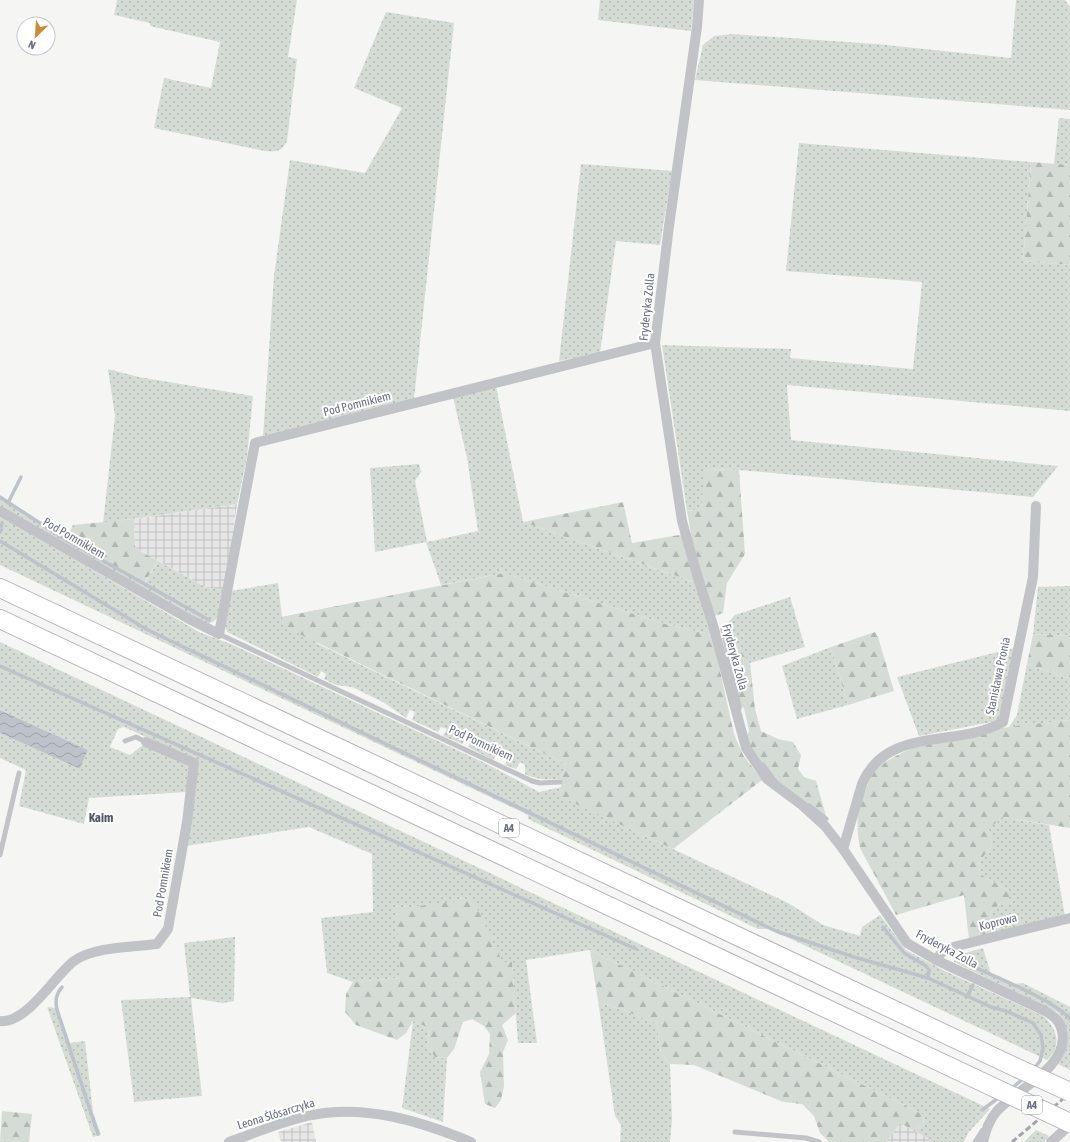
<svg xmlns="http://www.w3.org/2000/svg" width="1070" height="1142" viewBox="0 0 1070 1142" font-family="'Asap Condensed',sans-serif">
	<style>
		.industrial { fill: url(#industrial-grid) }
		.green { fill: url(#green-dots) }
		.forest { fill: url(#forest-firs) }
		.water { fill: url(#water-waves) }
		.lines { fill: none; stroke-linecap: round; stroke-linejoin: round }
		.stream { stroke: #bec2c9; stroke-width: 3.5 }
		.motorway-casing { stroke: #b4b6ba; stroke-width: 20 }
		.service { stroke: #c2c3c7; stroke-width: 5 }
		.minor { stroke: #c2c3c7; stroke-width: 10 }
		.motorway { stroke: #fff; stroke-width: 18 }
		.rail { stroke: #a3a5ac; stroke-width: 3; stroke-dasharray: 6 3; stroke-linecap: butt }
		.motorway-bridge-casing { stroke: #b4b6ba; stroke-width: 20; stroke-linecap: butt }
		.motorway-bridge { stroke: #fff; stroke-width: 18 }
		.labels { text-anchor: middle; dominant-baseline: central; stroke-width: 4; stroke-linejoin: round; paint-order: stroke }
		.shield { fill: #fff; stroke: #959aa6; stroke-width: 1 }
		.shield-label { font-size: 11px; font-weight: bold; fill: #686e80 }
		.street-label { font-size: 12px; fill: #686e80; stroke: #fff }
		.neighbourhood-label { font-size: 13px; font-weight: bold; fill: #555966; stroke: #fff }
	</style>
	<defs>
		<pattern id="industrial-grid" width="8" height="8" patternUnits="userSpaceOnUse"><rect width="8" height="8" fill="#e6e6e6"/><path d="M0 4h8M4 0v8" fill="none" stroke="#bebfc0"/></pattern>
		<pattern id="green-dots" width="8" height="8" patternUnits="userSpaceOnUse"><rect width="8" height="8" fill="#d5dcd5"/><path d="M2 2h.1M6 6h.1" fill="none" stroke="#b1b7b2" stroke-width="1.8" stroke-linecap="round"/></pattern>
		<pattern id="forest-firs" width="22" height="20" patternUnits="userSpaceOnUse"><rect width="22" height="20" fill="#d5dcd5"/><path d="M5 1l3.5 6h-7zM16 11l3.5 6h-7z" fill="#b1b7b2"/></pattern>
		<pattern id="water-waves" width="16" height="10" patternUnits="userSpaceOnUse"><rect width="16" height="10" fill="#bec2c9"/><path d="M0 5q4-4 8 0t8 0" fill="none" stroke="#9ea2a8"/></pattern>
	</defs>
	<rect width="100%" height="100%" fill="#f5f6f3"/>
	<g class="industrial">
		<path d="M237,504l-12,86 -18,-2 -72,-40 -1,-29z"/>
		<path d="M312,1122l4,20h-35l-3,-10z"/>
		<path d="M900,1123l13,7 21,12h-48z"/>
	</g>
	<g class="green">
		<path d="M117,0h180l-9,57 9,2 -10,82c-5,11 -11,11 -22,10l-111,-23 10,-50 47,10 9,-46 -70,-16v-3l-36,-8z"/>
		<path d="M600,0h94l-3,31 -93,-11z"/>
		<path d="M1016,0h49l5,7v103l-375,-30 8,-35 11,-9 18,-2 144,10 135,14z"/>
		<path d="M386,12l68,11 -40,376 -151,37 11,-160 16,-116 75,13 37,-65 -48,-20z"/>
		<path d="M1059,118l11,1v46l-16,-1z"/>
		<path d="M799,143l232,19 -8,99 47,4v146l-283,-26 4,55 267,26 -25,31 -294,-27 -33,-1 -5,40 -14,2 -25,-166 129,4 -1,9 123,11 9,-87 -136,-11z"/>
		<path d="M581,164l91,7 -12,74 -44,-4 -16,112 -41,8z"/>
		<path d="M108,369l31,8 114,19 -6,61 -10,47 -134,19 12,-107z"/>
		<path d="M496,386l27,136 173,61 16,52 -43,-10 -165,-52 -63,12 -15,-43 -51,10 -5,-84 49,-4 2,8 -6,9 12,61 51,-11 -11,-73 -14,-61z"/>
		<path d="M0,497l66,43 79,44 13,-23 49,27 18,2c-3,15 -1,28 -17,34l-205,-116 -3,-3z"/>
		<path d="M0,516l201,117 30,11 130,61 126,59 52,28 22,-5 1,10 226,106 35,22 37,11 2,-9 18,-12 26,35 39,21 98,45c15,13 19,30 4,44l-277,-131h-12l-230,-110v-4l-528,-250z"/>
		<path d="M278,583l4,34 80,-16 -46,42 250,121 -5,15c-13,1 -24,1 -36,-5v-9l-5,-3 -4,7 -11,-4 3,-7 -10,-6 -5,8 -25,-13 3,-7 -5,-2 -4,6 -19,-8 4,-7 -6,-2 -3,5 -26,-12 3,-8 -5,-2 -4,8 -23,-16 -31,-15 -16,-2 -12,-6 2,-5 -5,-3 -3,6 -91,-45 -2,-7 6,-34z"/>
		<path d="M1070,586v50l-37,-2 5,-47z"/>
		<path d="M790,597l15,50 -55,16 -28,-34 13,-14z"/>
		<path d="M0,642l990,467 -22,24 -4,9h-30l-21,-12 10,-5 1,-10 -334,-165 -64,10 11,83h-19l-6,-81 -111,16 -48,4 -26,-9 -6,-55 52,-6 -1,-58 -63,-27 -123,19 13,-84 -75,-35 -6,2 -8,18 20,8 13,-10 48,22 -4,25 -98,6 -5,26 -65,-18 7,-36 -26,-12v-25l80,36 8,-19 -88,-40z"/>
		<path d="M831,647l17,58 -51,14 -15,-53z"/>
		<path d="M1014,648l-7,61 -10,12 -78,15 -22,-59z"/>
		<path d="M1027,664l43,15v41l-61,7 8,-12z"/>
		<path d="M1002,817l47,8 16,91 -74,18 1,-8 -2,-13 8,-8 11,-3v-11l-29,-17 -2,-11 14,-17 -3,-17z"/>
		<path d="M235,937l-1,64 -11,2 -32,-5 11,98 -68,6 -13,-102 69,-3 -6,-54z"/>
		<path d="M983,948l8,26 22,10 10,-1 47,24v63l-12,-6c12,-16 12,-37 -1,-52l-103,-50v-6z"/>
		<path d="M598,1001l59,22 4,31 9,10 2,56 -2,22h-50l1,-17 -6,-9z"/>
		<path d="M47,1007l11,1 12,35 15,-2 8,71 8,23 -8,2z"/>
		<path d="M413,1021l16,7 -1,20 7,9 12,1 -4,64 -41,-14z"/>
		<path d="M1036,1130l13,6 -5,6h-20z"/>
	</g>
	<g class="forest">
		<path d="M1031,162l39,3v100l-47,-4z"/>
		<path d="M705,469l34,1 6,84 -18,29 -4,30 -8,3 -10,-30 -182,-64 100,-20 9,41 59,-10 -4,-22 14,-2z"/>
		<path d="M134,519l1,29 23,13 -14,23 -78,-44 7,-15z"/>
		<path d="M504,573l165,52 43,10 22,99 9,21 19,25 -89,69 -112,-52v-18l5,-15 -283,-138 -1,-9z"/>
		<path d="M722,629l28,34 5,46 6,22 17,8 15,3 8,13 -3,14 6,8 12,4 11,38 -51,-38 -26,-33 -3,-12 2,-5 -5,-23 -4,-2z"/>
		<path d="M875,632l3,5 16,54 -46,14 -17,-58z"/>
		<path d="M1033,634l37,2v43l-43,-15z"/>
		<path d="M1070,720v108l-68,-11 -13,12 3,17 -14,17 2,11 29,17v11l-11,3 -8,8 2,13 -1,8 -22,6 -5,-45 -68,20 -36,-67c-5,-23 -3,-43 8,-64 2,-5 4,-11 7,-14 41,-37 141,-44 195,-50z"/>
		<path d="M473,899l30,64 9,-1 4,51 -14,12 6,15 -5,12 1,34 -3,14 -6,8 -10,-4 -5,-32 9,-18 1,-20 -6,-8 -12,-7 -9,3 -9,27 -7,9 -12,-1 -7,-9 1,-20 -16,-7 -7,12 -9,7 -41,-15 -11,-13 1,-18 7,-12 48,-4 -5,-69z"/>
		<path d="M590,950l334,165 -1,10 -10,5 -13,-7 -14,19h-57l-9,-9 -6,-17 -12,-12 -19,-2 -89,-37 -24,-1 -9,-10 -4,-31 -59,-22z"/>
		<path d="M2,1111l30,3 -3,28h-29z"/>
	</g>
	<path class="water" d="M0,710l88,40 -8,19 -80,-36z"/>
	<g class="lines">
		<g class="stream">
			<path d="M0,497l66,43 143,80"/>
			<path d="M8,503l13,-26"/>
			<path d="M0,532l2,-9"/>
			<path d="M0,541l146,88 632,303 76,25 74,21 63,29 15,4 27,12 8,12 2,13 -3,13 -7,9"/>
			<path d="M722,629l18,79"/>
			<path d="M0,666l636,283"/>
			<path d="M763,764l12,16"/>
			<path d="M809,805l18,14"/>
			<path d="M883,927l21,26 22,13 3,4 -1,8"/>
			<path d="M960,961c24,11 97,40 110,58"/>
			<path d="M62,987c-6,7 -7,13 -5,23l41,124"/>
			<path d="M967,996l6,-11"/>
			<path d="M1011,1089l13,-11"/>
			<path d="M982,1110l19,-14"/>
		</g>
		<g class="motorway-casing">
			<g id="motorway">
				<path d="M0,588l1017,480"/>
				<path d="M0,619l995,469"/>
			</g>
		</g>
		<g class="service">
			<path d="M219,634l313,147 8,2 20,-1"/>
			<path d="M125,741l11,-4 10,5"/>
			<path d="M0,855l19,-82"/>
			<path d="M735,1132l71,6 13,4"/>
			<path d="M975,1142l7,-11"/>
		</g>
		<g class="minor">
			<path d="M699,0l-2,27 -28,199 -14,117 27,178 16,57 15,47 33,123 21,31 35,26 23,21 18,23 64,94 29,17 109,51c9,5 15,10 17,20 8,35 -45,58 -65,80 -8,9 -11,19 -14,31"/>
			<path d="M0,511l189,108 30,15 36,-191 400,-100"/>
			<path d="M843,849l19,-65c25,-59 96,-36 141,-62l30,-145 3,-71"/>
			<path d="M936,960l6,-8 11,-5 117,-29"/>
			<path d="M0,1021c27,3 54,-45 74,-60 19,-14 58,-14 83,-17l11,-15 19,-107 7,-59 -48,-21"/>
			<path d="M229,1142c26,-9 52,-20 78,-26 56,-13 113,5 164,26"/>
			<path d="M1051,1142l19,-17"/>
		</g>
		<use href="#motorway" class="motorway"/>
		<path class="rail" d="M1012,1142l58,-49"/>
		<g class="motorway-bridge-casing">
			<g id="motorway-bridge">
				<path d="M1017,1068l53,24"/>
				<path d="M995,1088l75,35"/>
			</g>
		</g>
		<use href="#motorway-bridge" class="motorway-bridge"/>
	</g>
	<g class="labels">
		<g class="shield">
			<rect x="499" y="819" width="20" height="18" rx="3"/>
			<rect x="1022" y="1096" width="20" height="18" rx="3"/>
		</g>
		<g class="shield-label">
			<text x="509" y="828">A4</text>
			<text x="1032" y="1105">A4</text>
		</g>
		<g class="street-label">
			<text transform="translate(647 307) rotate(-84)">Fryderyka Zolla</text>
			<text transform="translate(357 404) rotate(-14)">Pod Pomnikiem</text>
			<text transform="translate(74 538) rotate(30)">Pod Pomnikiem</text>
			<text transform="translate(735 657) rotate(75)">Fryderyka Zolla</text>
			<text transform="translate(998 676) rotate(-78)">Stanisława Pronia</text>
			<text transform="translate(481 743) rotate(25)">Pod Pomnikiem</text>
			<text transform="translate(163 883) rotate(-80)">Pod Pomnikiem</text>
			<text transform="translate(998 922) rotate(-14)">Koprowa</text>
			<text transform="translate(947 949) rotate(28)">Fryderyka Zolla</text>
			<text transform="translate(276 1114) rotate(-17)">Leona Ślósarczyka</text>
		</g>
		<g class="neighbourhood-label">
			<text x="101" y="817">Kaim</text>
		</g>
	</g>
	<g transform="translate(36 36) rotate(205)"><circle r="19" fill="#ffffff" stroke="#c3c5cc"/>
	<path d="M0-3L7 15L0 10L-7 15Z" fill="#cd8a3b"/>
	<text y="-6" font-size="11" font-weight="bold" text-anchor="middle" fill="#686e80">N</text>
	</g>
</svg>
